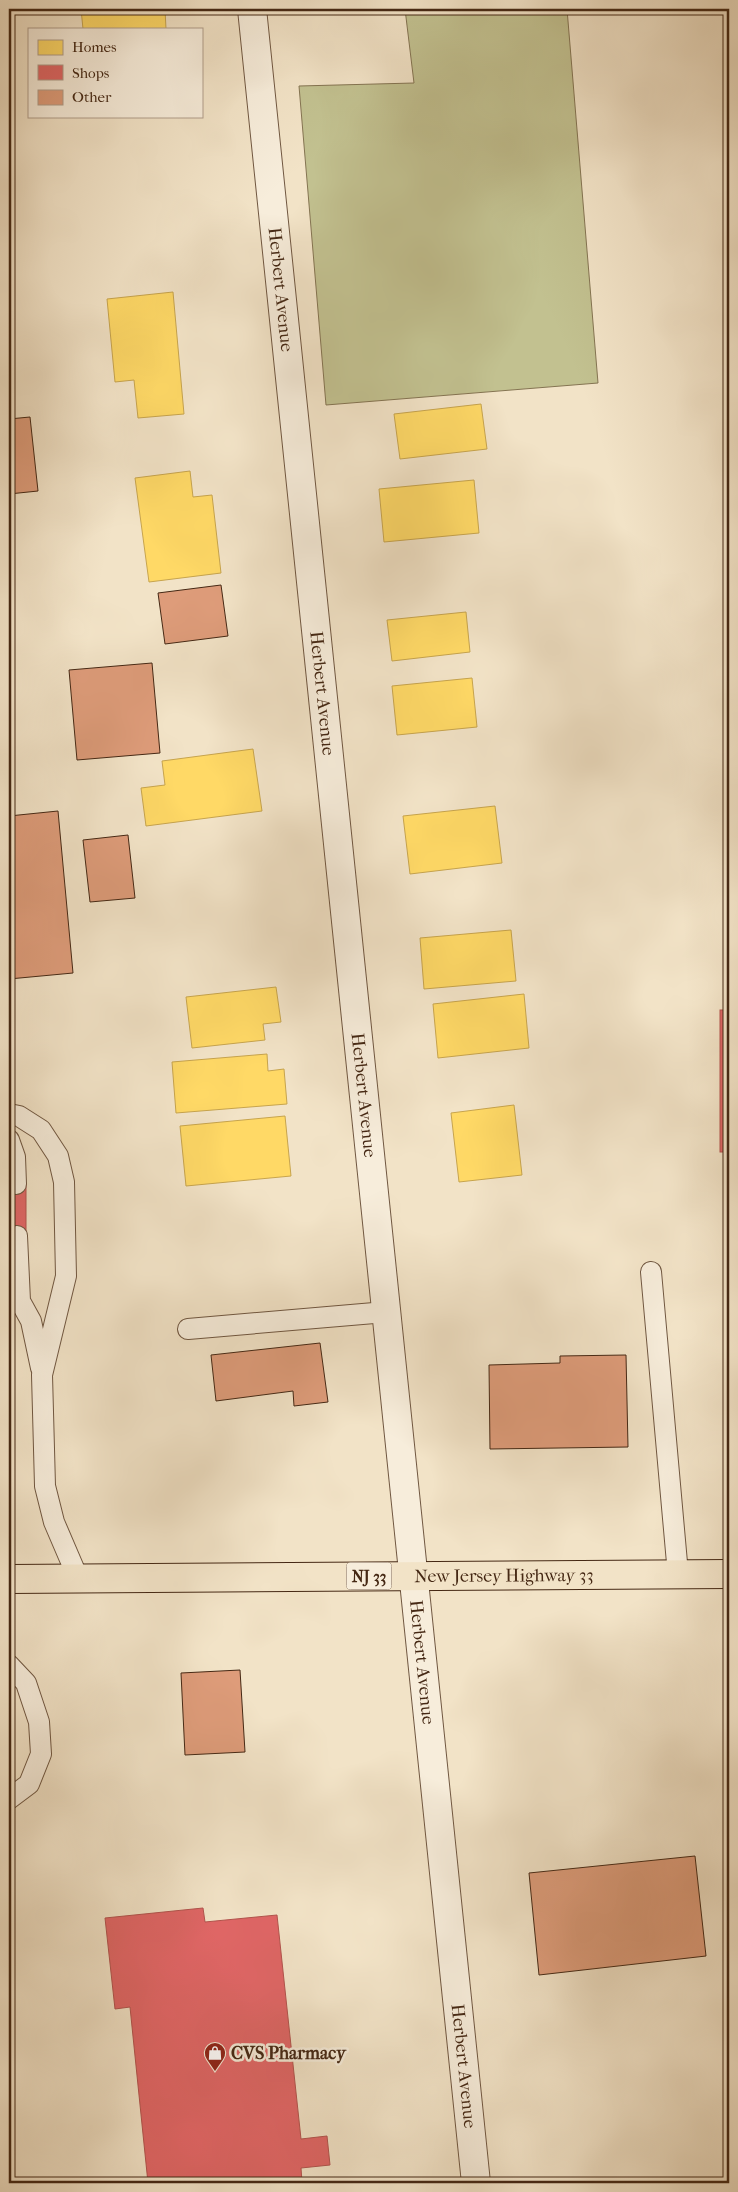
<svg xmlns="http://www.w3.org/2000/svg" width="738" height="2192" viewBox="0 0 738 2192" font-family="'IM FELL French Canon',serif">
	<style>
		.green { fill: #c2c190; stroke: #847452 }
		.homes { fill: #ffd966; stroke: #c7a44d }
		.shops { fill: #e06666; stroke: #b2534d }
		.building { fill: #de9c7a; stroke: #452814 }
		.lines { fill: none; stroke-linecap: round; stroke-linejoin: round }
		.service-casing { stroke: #705741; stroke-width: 22 }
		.minor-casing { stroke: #705741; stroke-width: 30 }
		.primary-casing { stroke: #452814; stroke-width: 30 }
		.service { stroke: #f7eddb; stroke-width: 20 }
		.minor { stroke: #f7eddb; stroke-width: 28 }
		.primary { stroke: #f2e3c7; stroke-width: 28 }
		.labels { text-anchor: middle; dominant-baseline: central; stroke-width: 5; stroke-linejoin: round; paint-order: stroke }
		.shield { fill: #f7eddb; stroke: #7a6350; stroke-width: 1 }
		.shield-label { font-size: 16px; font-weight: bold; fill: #452814 }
		.street-label { font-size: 18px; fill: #452814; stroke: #f7eddb }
		.poi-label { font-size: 18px; font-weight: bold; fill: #452814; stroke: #f7eddb; text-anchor: start }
	</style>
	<rect width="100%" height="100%" fill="#f2e3c7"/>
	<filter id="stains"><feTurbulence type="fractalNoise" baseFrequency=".004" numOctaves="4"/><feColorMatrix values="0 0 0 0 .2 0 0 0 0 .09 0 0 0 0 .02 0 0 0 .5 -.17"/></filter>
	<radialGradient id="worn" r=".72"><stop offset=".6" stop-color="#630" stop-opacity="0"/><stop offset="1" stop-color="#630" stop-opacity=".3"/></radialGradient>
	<path class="green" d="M405,9h162l31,374 -272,22 -27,-319 115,-3z"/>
	<g class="homes">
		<path d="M81,9h84l1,20h-83z"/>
		<path d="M173,292l11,122 -46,4 -4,-38 -19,2 -8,-83z"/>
		<path d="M481,404l6,45 -87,10 -6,-45z"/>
		<path d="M190,471l3,26 19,-2 9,78 -72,9 -14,-104z"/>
		<path d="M474,480l5,53 -95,9 -5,-53z"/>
		<path d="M466,612l4,40 -78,9 -5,-41z"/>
		<path d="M472,678l5,49 -80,8 -5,-49z"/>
		<path d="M253,749l9,62 -116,15 -5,-38 24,-3 -3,-24z"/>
		<path d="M495,806l7,57 -92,11 -7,-58z"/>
		<path d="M511,930l5,51 -92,8 -4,-51z"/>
		<path d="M276,987l5,35 -18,2 2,16 -73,8 -6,-51z"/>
		<path d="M524,994l5,54 -91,10 -5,-54z"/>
		<path d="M267,1054l1,17 16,-2 3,35 -111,9 -4,-51z"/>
		<path d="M514,1105l8,70 -63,7 -8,-69z"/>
		<path d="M285,1116l6,60 -105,10 -6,-60z"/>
	</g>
	<g class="shops">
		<rect x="720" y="1010" width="9" height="142"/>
		<rect x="9" y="1184" width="17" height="52"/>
		<path d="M203,1908l2,14 72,-7 24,224 26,-3 3,29 -29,3 1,14 -154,1 -18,-176 -15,2 -10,-91z"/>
	</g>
	<g class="building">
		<path d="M30,417l8,74 -29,3v-75z"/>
		<path d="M221,585l7,51 -63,8 -7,-51z"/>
		<path d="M152,663l8,90 -83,7 -8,-90z"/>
		<path d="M58,811l15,162 -64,6v-163z"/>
		<path d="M128,835l7,63 -45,4 -7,-62z"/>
		<path d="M320,1343l8,59 -34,4 -1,-15 -77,10 -5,-46z"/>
		<path d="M626,1355l2,92 -138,2 -1,-84 71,-2v-7z"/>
		<path d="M240,1670l5,82 -60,3 -4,-82z"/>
		<path d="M695,1856l11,100 -167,19 -10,-102z"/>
	</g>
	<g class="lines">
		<g class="service-casing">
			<g id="service">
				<path d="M9,1114l10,2 22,14 17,26 6,26 2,94 -24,99 3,111 9,36 24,56"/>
				<path d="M9,1140l6,17 1,27"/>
				<path d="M17,1236l3,65 11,20 10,47"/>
				<path d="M651,1272l27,302"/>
				<path d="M188,1329l198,-17"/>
				<path d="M9,1665l17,18 13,39 2,32 -12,30 -20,15"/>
			</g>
		</g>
		<g class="minor-casing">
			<g id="minor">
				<path id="s1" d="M252,9l224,2174"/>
			</g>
		</g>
		<g class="primary-casing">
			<g id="primary">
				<path id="s2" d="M9,1579l720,-5"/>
			</g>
		</g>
		<use href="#service" class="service"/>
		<use href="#minor" class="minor"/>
		<use href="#primary" class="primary"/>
	</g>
	<defs>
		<g id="shop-pin" transform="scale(1.125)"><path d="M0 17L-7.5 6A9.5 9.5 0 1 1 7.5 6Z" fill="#8f2418" stroke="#f7eddb"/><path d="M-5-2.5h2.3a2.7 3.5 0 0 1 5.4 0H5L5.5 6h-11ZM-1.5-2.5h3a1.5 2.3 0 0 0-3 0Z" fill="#fff"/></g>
	</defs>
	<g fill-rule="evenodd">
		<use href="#shop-pin" x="215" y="2053"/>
	</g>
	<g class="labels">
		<rect class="shield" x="346.5" y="1562.5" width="45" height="27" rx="4"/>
		<g class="shield-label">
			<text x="369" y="1576">NJ 33</text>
		</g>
		<g class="street-label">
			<text stroke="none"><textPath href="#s1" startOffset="282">Herbert Avenue</textPath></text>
			<text stroke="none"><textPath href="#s1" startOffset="688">Herbert Avenue</textPath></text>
			<text stroke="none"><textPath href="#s1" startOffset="1092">Herbert Avenue</textPath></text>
			<text stroke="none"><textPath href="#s2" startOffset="495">New Jersey Highway 33</textPath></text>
			<text stroke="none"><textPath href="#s1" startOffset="1662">Herbert Avenue</textPath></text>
			<text stroke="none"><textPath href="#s1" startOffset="2068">Herbert Avenue</textPath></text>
		</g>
		<g class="poi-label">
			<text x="231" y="2053">CVS Pharmacy</text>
		</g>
	</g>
	<rect width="738" height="2192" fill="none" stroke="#f2e3c7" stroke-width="30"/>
	<rect x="10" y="10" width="718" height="2172" fill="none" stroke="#452814" stroke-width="2.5"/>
	<rect x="15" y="15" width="708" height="2162" fill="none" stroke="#452814"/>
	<rect x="28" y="28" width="175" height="90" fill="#f7eddb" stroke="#b09e8b"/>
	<rect x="38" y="40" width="25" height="15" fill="#ffd966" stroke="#b09e8b"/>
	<text x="72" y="52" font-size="15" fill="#452814">Homes</text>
	<rect x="38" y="65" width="25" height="15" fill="#e06666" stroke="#b09e8b"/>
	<text x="72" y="78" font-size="15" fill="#452814">Shops</text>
	<rect x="38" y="90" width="25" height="15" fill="#de9c7a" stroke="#b09e8b"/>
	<text x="72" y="102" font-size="15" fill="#452814">Other</text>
	<rect width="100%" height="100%" filter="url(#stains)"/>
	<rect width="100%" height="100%" fill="url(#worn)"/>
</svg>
